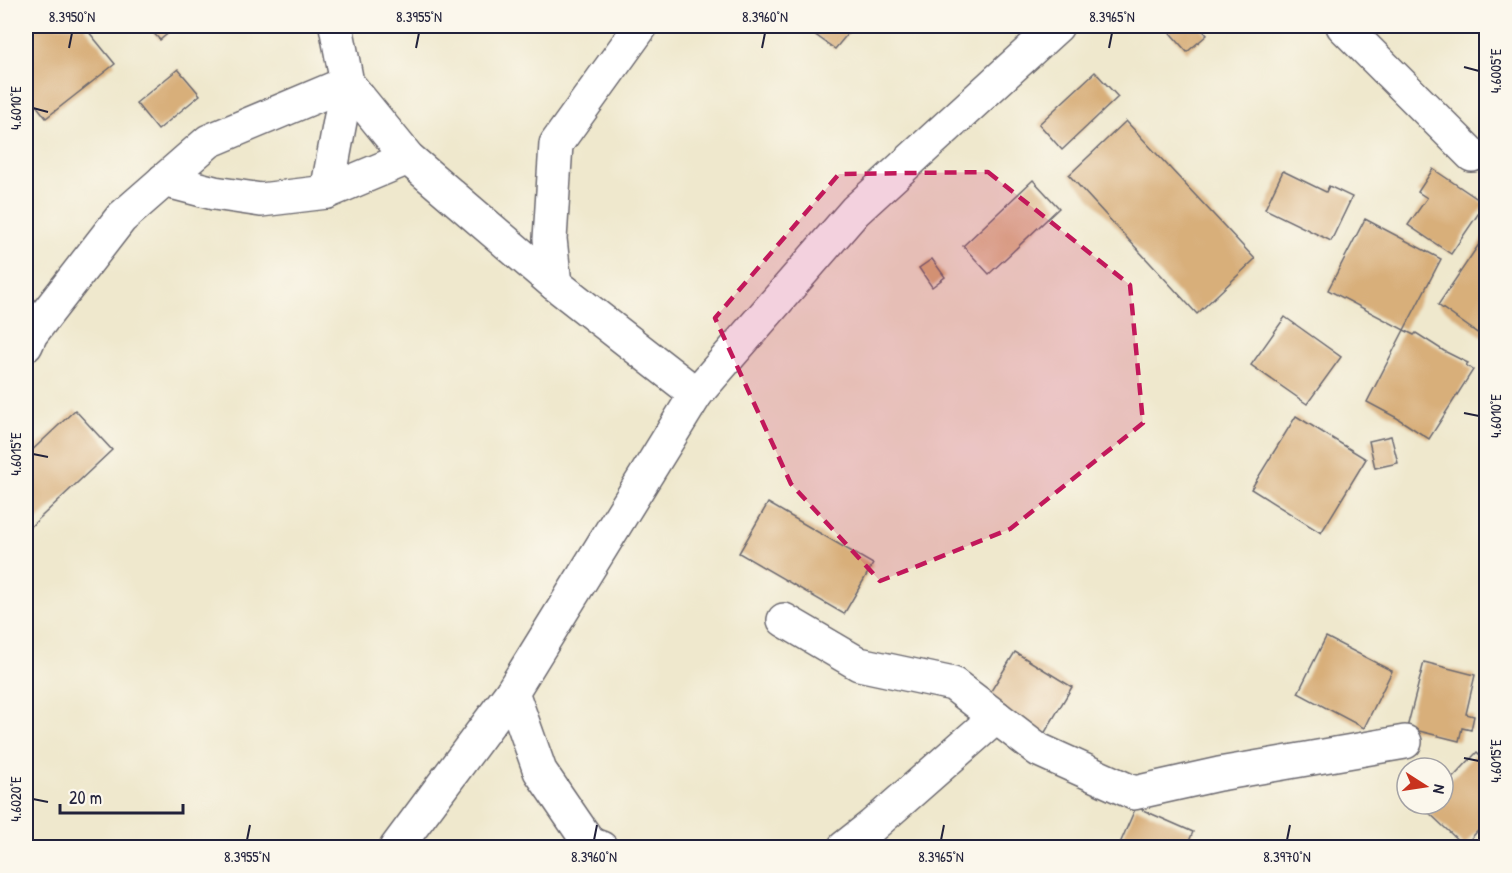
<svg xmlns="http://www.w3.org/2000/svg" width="1512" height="873" viewBox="0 0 1512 873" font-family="'Patrick Hand',sans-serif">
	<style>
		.building { fill: #d8af7a }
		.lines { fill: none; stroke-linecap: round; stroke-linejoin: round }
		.minor-casing { stroke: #6a676e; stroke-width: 36 }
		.minor { stroke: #fff; stroke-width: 33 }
		.marked { fill: #c2185b; fill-opacity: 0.2; stroke: #c2185b; stroke-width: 4.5; stroke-dasharray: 12 8; stroke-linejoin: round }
		.ticks { fill: none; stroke: #22223b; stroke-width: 2 }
		.neatline { fill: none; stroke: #22223b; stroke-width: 2 }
		.ticks-label { font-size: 15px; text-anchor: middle; fill: #22223b }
	</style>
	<rect width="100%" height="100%" fill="#fbf7ec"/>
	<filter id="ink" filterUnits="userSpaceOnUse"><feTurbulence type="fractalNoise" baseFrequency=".0167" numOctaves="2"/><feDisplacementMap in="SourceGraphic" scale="12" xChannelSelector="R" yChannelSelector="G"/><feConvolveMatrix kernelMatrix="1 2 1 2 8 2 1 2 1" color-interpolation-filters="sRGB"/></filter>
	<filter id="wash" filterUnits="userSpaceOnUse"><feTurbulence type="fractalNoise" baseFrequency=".008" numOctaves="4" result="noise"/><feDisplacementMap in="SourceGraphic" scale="24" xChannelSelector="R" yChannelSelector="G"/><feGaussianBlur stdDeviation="1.35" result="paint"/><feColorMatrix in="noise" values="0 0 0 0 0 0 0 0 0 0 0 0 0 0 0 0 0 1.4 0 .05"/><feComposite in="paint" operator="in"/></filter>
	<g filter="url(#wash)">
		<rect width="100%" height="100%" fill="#efe8cd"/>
		<g id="blocks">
			<g class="building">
				<path d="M35,26h49l31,38 -69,54 -20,-26v-59z"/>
				<path d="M147,26h30l-17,14z"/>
				<path d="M803,26h51l-19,23z"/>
				<path d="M1164,26h35l8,9 -20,17z"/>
				<path d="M178,69l22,26 -42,35 -22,-27z"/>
				<path d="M1095,72l23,25 -56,53 -23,-26z"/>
				<path d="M1126,121l129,138 -58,55 -128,-139z"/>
				<path d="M1433,169l52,35 -34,50 -43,-29 19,-27 -9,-6z"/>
				<path d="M1283,171l43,21 3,-6 23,11 -21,44 -66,-32z"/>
				<path d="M1033,180l26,28 -70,66 -26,-28z"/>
				<path d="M1365,219l76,40 -37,71 -76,-40z"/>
				<path d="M1486,234v105l-48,-34z"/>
				<path d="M932,259l13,18 -13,10 -13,-19z"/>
				<path d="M1285,317l56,40 -34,47 -56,-39z"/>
				<path d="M1404,330l10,5 2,-2 28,18 24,12 -2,2 7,5 -44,69 -32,-21 -30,-16z"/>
				<path d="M75,410l37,40 -86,81v-75z"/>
				<path d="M1296,416l70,43 -45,74 -70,-44z"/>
				<path d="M1391,436l7,27 -23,5 -6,-27z"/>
				<path d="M768,503l105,61 -29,50 -105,-61z"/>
				<path d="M1326,637l66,34 -28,57 -66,-35z"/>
				<path d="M1015,652l57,35 -28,47 -58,-35z"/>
				<path d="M1424,662l51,13 -9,39 8,2 -3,14 -9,-2 -3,13 -52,-13z"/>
				<path d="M1477,752l9,9v61l-22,24 -40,-38 4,-4h15v-16z"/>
				<path d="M1136,807l57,25 -7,16h-68z"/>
			</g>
		</g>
	</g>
	<g filter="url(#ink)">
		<use href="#blocks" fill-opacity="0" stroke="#6a676e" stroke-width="1.5"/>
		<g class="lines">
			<g class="minor-casing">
				<g id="minor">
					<path d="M336,26l11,57 61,75 147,126 141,110"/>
					<path d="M1343,26l129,129"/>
					<path d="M164,180l50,13 47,7 66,-8 81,-34"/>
					<path d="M327,192l20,-109"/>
					<path d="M555,284l-5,-45 6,-95 85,-118"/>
					<path d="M26,345l5,-11 90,-116 88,-77 138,-58"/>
					<path d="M784,620l75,44 94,20 86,66 95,43 85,-19 186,-32"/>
					<path d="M512,692l28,79 50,73 11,4"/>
					<path d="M396,848l116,-156 184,-298 159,-183 202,-185"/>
					<path d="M844,848l28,-22 124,-109"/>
				</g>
			</g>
			<use href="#minor" class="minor"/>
		</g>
	</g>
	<path class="marked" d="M988,172l142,113 13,138 -133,106 -130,52 -89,-97 -76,-166 124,-144z"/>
	<path class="ticks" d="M69,48l3,-15M416,48l3,-15M762,48l3,-15M1109,48l3,-15M1464,67l15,4M33,108l15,4M1464,413l15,3M33,454l15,3M1464,758l15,3M33,799l15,3M247,840l3,-15M594,840l3,-15M941,840l3,-15M1287,840l3,-15"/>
	<rect width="1512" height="873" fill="none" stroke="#fbf7ec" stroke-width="66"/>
	<g transform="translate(1425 786) rotate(102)"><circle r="28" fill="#fbf7ec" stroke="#a4a2a5" stroke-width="1.5"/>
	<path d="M0-4.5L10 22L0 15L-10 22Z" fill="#c8321e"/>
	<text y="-9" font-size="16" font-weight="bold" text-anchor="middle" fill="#22223b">N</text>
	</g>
	<path d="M60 804v9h123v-9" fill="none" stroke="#22223b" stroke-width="3"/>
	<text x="69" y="804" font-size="18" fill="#22223b" stroke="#fbf7ec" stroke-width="4.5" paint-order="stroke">20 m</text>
	<rect x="33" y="33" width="1446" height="807" class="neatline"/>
	<g class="ticks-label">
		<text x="72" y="22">8.3950°N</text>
		<text x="419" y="22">8.3955°N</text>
		<text x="765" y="22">8.3960°N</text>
		<text x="1112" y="22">8.3965°N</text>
		<text transform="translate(1496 71) rotate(-90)" y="5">4.6005°E</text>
		<text transform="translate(16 108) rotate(-90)" y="5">4.6010°E</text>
		<text transform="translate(1496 416) rotate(-90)" y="5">4.6010°E</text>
		<text transform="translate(16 454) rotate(-90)" y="5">4.6015°E</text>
		<text transform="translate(1496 761) rotate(-90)" y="5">4.6015°E</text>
		<text transform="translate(16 799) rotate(-90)" y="5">4.6020°E</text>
		<text x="247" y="862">8.3955°N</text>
		<text x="594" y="862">8.3960°N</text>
		<text x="941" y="862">8.3965°N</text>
		<text x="1287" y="862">8.3970°N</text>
	</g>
</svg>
